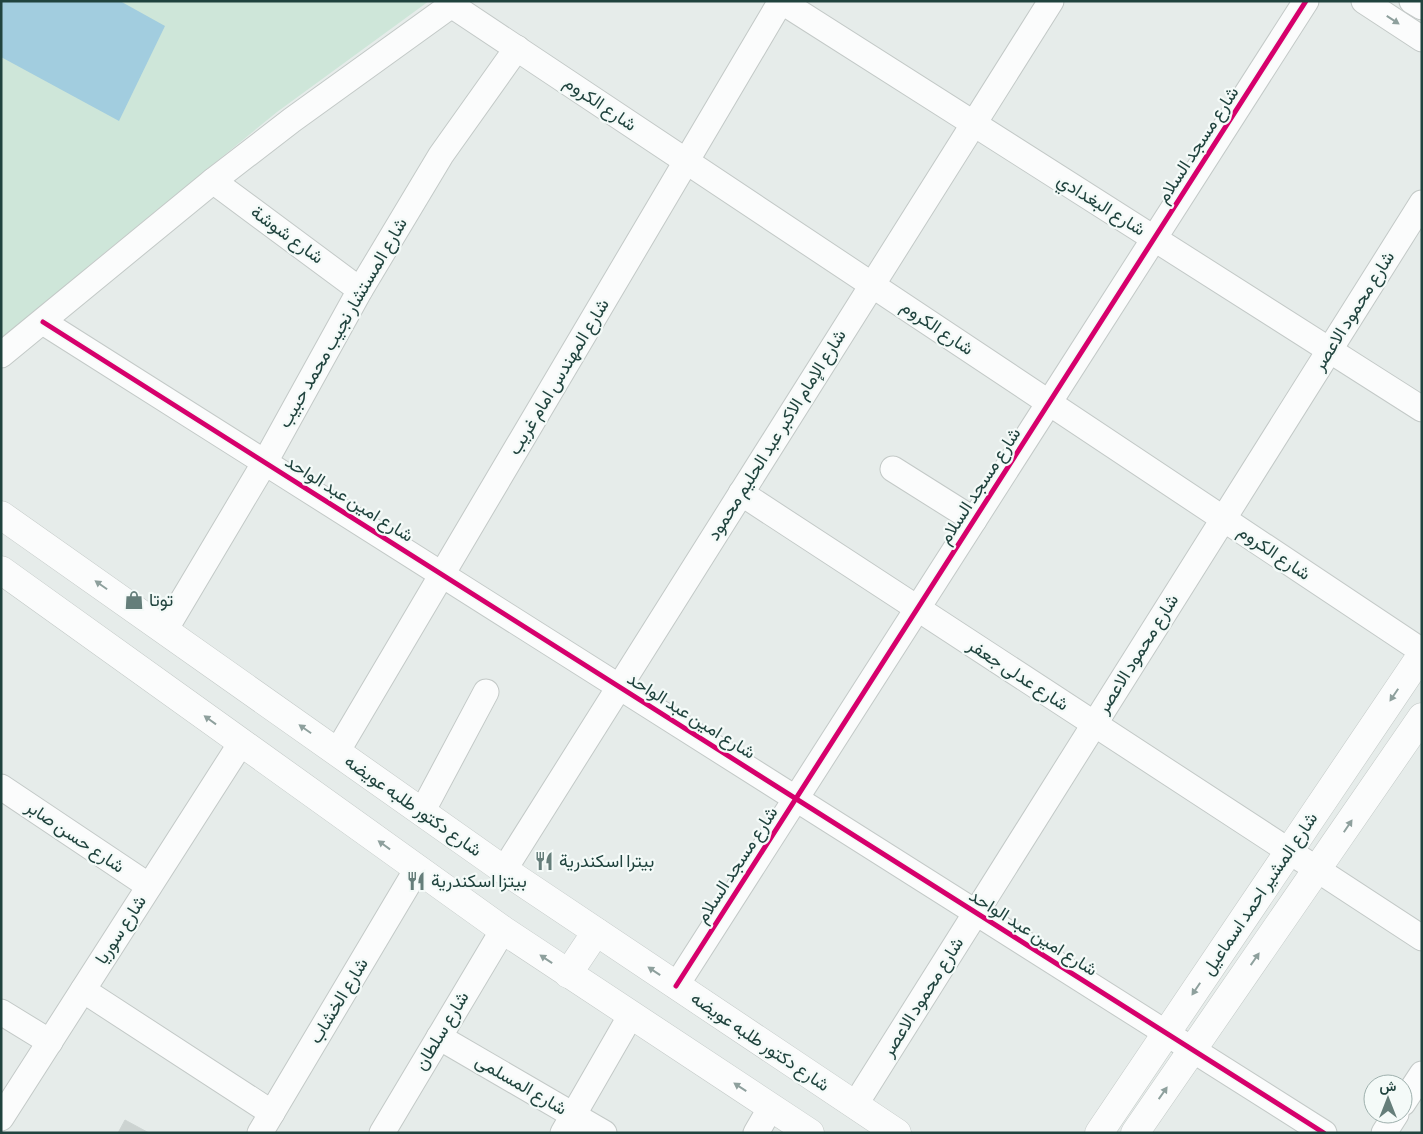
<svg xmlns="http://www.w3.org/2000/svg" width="1423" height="1134" viewBox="0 0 1423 1134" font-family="'Sofia Sans Condensed',Vazirmatn,sans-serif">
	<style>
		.green { fill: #cee6d9 }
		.water { fill: #a2cddf }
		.building { fill: #ccd3d1; stroke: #ced5d3 }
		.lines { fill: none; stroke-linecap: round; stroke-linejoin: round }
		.minor-casing { stroke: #c3c9c7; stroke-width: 27 }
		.tertiary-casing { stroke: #c3c9c7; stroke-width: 29 }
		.minor { stroke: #fbfcfc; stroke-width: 25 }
		.tertiary { stroke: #fbfcfc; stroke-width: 28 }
		.cycleway-casing { stroke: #f4faf8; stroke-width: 8 }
		.cycleway { stroke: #d6006c; stroke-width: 5 }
		.oneway { fill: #8ea09d }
		.labels { text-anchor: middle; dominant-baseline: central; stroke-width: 4.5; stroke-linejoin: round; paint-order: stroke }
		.street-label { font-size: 18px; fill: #20433e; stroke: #f4faf8 }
		.poi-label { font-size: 18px; fill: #20433e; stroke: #f4faf8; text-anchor: start }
	</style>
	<rect width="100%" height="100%" fill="#e6ecea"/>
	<path class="green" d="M1,1h428l-152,111 -185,151 -91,79z"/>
	<path class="water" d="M1,1h119l45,25 -46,95 -118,-64z"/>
	<path class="building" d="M125,1120l24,13h-31z"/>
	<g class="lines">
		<g class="minor-casing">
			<g id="minor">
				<path d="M781,1l641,408"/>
				<path d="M1364,1l58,38"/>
				<path d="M1412,1l10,6"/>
				<path d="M453,6l969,645"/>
				<path d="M213,181l147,109"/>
				<path d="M43,322l1281,811"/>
				<path d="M1,355l212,-174 79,-61 165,-119"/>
				<path d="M893,469l81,51"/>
				<path d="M741,493l681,445"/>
				<path d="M165,630l100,-168 95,-172 81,-135 76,-107"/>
				<path d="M337,752l444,-751"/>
				<path d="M1,787l148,99"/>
				<path d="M422,812l64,-120"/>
				<path d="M504,870l547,-869"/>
				<path d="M676,986l630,-985"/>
				<path d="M83,990l189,123"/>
				<path d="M1,1012l49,30"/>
				<path d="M439,1037l165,96"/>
				<path d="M1403,1103l19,-29"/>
				<path d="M855,1105l567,-902"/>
				<path d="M1,1118l240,-375"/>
				<path d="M260,1133l157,-264"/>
				<path d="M382,1133l121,-203"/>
				<path d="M563,1133l68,-118"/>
				<path d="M756,1133l15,-26"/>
				<path d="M1384,1133l12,-19"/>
			</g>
		</g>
		<g class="tertiary-casing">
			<g id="tertiary">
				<path d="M1,515l503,355 393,263"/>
				<path d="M1,570l502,360 307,203"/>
				<path d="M568,974l28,-42"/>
				<path d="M1099,1133l323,-479"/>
				<path d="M1135,1133l287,-416"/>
			</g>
		</g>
		<use href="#minor" class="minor"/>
		<use href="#tertiary" class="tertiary"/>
		<g class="cycleway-casing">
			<g id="cycleway">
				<path d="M43,322l1281,811"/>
				<path d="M676,986l630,-985"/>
			</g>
		</g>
		<use href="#cycleway" class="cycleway"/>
	</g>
	<defs><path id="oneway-solid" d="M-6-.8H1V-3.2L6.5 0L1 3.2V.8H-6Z" transform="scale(1.25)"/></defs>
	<g class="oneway">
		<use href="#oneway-solid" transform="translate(1393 20) rotate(33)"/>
		<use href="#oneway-solid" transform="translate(101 585) rotate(-145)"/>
		<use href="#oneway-solid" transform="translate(1394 695) rotate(124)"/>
		<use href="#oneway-solid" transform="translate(210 720) rotate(-144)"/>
		<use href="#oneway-solid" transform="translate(305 729) rotate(-145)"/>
		<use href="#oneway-solid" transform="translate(1348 826) rotate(-56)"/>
		<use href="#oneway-solid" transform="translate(384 845) rotate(-144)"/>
		<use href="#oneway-solid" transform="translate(546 959) rotate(-146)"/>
		<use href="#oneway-solid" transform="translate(1255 959) rotate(-55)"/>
		<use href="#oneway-solid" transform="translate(654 971) rotate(-146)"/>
		<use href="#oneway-solid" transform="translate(1196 989) rotate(124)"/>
		<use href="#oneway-solid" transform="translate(740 1087) rotate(-147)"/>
		<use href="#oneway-solid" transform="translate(1163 1093) rotate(-55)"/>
	</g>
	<defs>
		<g id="shop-bare" transform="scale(1.5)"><path d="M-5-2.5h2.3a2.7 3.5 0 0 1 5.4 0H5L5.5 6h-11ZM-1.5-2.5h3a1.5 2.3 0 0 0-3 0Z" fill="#657e7a" stroke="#f4faf8" stroke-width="2.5" paint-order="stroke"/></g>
		<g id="restaurant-bare" transform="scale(1.5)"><path d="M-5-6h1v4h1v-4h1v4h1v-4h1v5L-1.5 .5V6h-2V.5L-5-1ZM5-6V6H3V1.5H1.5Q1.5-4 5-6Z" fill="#657e7a" stroke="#f4faf8" stroke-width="2.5" paint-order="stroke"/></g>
	</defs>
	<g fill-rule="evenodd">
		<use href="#shop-bare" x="134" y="600"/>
		<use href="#restaurant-bare" x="544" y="861"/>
		<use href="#restaurant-bare" x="416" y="881"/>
	</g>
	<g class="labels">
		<g class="street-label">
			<text transform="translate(600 104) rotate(34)">شارع الكروم</text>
			<text transform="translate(1198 145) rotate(-57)">شارع مسجد السلام</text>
			<text transform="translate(1101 205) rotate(32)">شارع البغدادي</text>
			<text transform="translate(287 235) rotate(36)">شارع شوشة</text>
			<text transform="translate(1354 311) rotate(-58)">شارع محمود الاعصر</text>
			<text transform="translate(343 323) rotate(-60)">شارع المستشار نجيب محمد حبيب</text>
			<text transform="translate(937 328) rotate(34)">شارع الكروم</text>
			<text transform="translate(559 377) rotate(-59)">شارع المهندس امام غريب</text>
			<text transform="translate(777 435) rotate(-58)">شارع الإمام الاكبر عبد الحليم محمود</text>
			<text transform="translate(980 486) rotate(-57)">شارع مسجد السلام</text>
			<text transform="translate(349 499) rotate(32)">شارع امين عبد الواحد</text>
			<text transform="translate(1274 553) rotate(34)">شارع الكروم</text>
			<text transform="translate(1138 654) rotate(-58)">شارع محمود الاعصر</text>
			<text transform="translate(1018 675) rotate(33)">شارع عدلى جعفر</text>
			<text transform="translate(691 716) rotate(32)">شارع امين عبد الواحد</text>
			<text transform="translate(413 806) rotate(35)">شارع دكتور طلبه عويضه</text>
			<text transform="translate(75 837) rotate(34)">شارع حسن صابر</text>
			<text transform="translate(737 865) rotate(-57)">شارع مسجد السلام</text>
			<text transform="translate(1260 894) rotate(-56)">شارع المشير احمد اسماعيل</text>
			<text transform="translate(121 930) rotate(-57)">شارع سوريا</text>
			<text transform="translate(1033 933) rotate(32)">شارع امين عبد الواحد</text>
			<text transform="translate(923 997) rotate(-58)">شارع محمود الاعصر</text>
			<text transform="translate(339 1001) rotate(-59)">شارع الخشاب</text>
			<text transform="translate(442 1031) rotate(-59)">شارع سلطان</text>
			<text transform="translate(760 1042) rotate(34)">شارع دكتور طلبه عويضه</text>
			<text transform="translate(521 1085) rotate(30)">شارع المسلمى</text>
		</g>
		<g class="poi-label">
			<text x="149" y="600">توتا</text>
			<text x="559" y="861">بيترا اسكندرية</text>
			<text x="431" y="881">بيتزا اسكندرية</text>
		</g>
	</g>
	<rect width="1423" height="1134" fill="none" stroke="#20433e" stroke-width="5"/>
	<g transform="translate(1388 1099)"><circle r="24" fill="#f4faf8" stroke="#9fb1ae"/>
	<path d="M0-4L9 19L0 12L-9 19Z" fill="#657e7a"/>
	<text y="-8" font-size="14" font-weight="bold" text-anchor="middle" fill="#20433e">ش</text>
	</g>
</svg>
